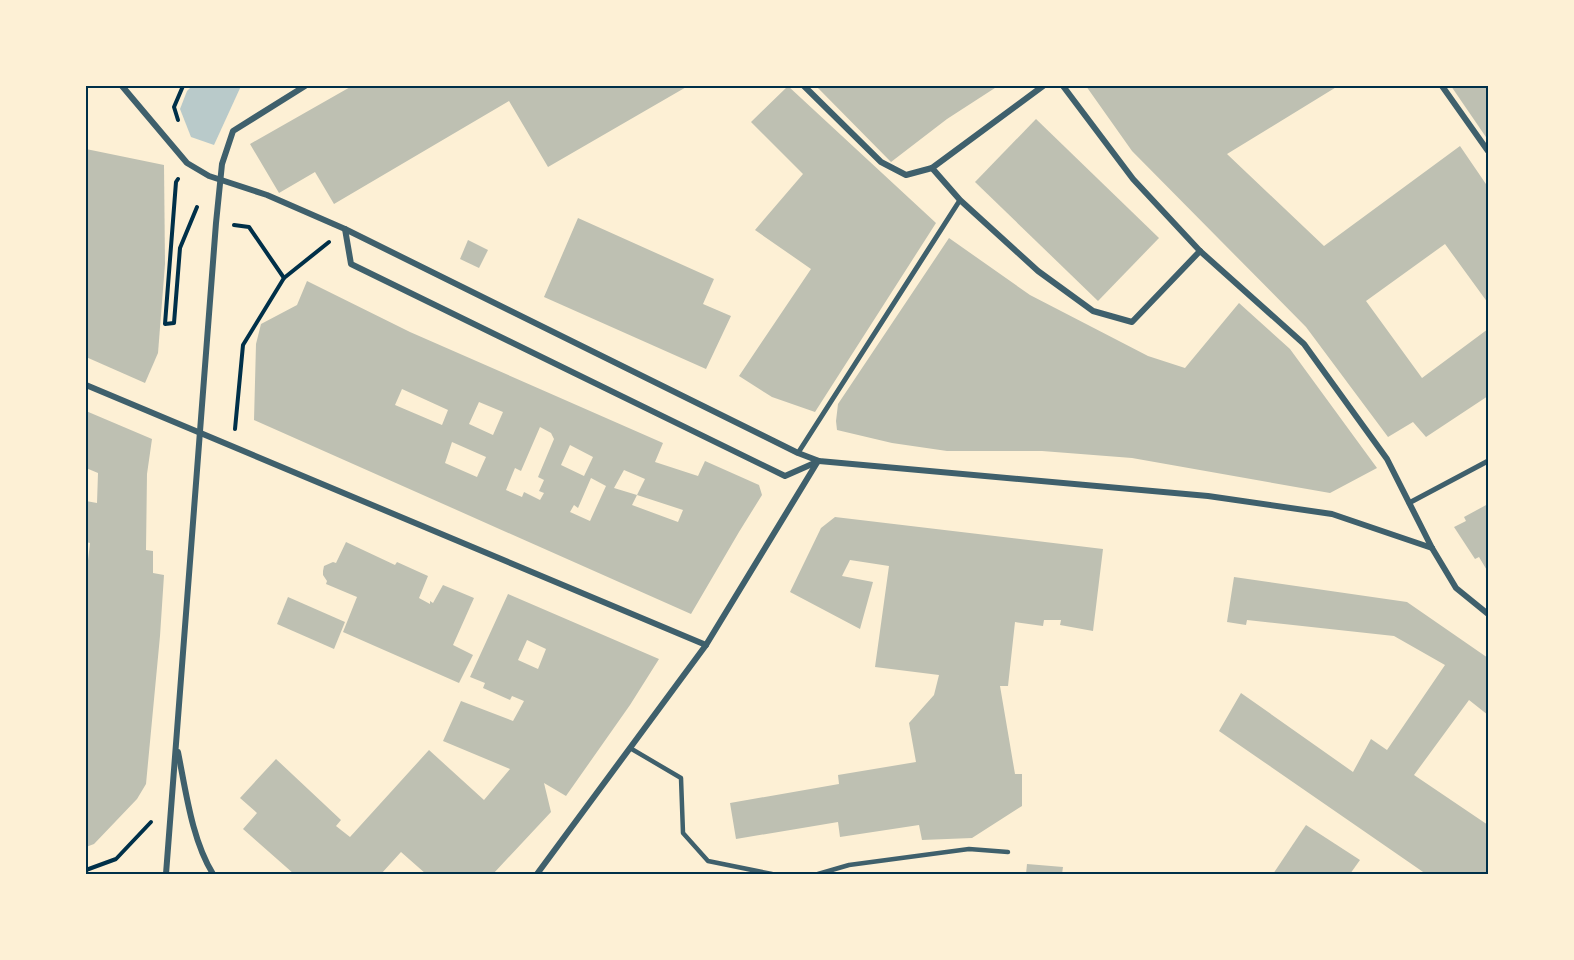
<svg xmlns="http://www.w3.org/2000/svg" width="1574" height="960" viewBox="0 0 1574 960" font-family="'Fira Sans Condensed',sans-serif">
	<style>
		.green { fill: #b9caca }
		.building { fill: #bec0b2; fill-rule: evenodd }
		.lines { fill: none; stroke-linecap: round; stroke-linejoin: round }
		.path { stroke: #003049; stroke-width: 4 }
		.service { stroke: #3f606c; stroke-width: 4.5 }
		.pedestrian { stroke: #3f606c; stroke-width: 5 }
		.minor { stroke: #3f606c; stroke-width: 6 }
		.neatline { fill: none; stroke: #003049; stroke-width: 2 }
	</style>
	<rect width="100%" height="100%" fill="#fdf0d5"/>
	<path class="green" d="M192,86h49l-27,59 -23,-8 -11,-28 7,-18z"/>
	<g class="building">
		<path d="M352,86h336l-140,81 -39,-66 -175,103 -19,-32 -36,21 -29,-49z"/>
		<path d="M788,86l148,137 -121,189 -43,-15 -33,-21 72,-107 -56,-39 48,-56 -52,-52z"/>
		<path d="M816,86h182l-51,33 -56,43z"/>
		<path d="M1086,86h252l-111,68 97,92 136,-100 28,41v116l-43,-59 -79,57 56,77 66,-49v67l-62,41 -13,-15 -25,15 -82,-110 -174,-176z"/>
		<path d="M1451,86h37v54z"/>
		<path d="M1036,119l123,119 -61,63 -123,-119z"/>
		<path d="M86,149l78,16 1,99 -7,89 -13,30 -59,-26z"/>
		<path d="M578,218l136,61 -11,25 28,12 -25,53 -162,-72z"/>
		<path d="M949,238l81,57 118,61 37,12 54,-65 51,46 87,119 -47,25 -198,-35 -90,-7h-95l-55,-8 -55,-13 -1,-9 2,-17z"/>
		<path d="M468,240l20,10 -9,18 -19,-9z"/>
		<path d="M307,281l103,51 253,111 -8,19 43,14 7,-15 54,24 3,10 -23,37 -48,82 -437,-194 2,-76 5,-20 36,-19zM402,389l46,21 -6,15 -47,-20zM479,402l24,10 -10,23 -24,-11zM540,427l11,6 3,6 -16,38 6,3 -5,11 5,2 -4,7 -16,-8 -2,5 -16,-7 9,-22 6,3zM452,442l34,15 -9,20 -32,-14zM570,445l23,12 -9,19 -23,-11zM624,470l21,9 -8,16 46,15 -5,12 -46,-17 5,-10 -23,-7zM591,478l15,8 -16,35 -20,-9 4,-7 4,3z"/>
		<path d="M86,411l66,28 -5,35 -1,76 7,1v22l11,2 -4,61 -14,148 -9,15 -43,45 -8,3v-269l4,-35 -4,-1v-41l11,2 1,-30 -12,-5z"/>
		<path d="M1488,504v68l-9,-15 -4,2 -21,-32 12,-6 -2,-4z"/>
		<path d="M835,517l268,32 -10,82 -33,-6 1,-5h-17l-1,6 -28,-4 -7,64h-8l15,88h7v32l-50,32 -50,2 -3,-15 -79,12 -2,-15 -102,17 -6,-36 109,-19 -1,-9 78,-13 -7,-39 25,-28 5,-20 -64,-8 14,-101 -39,-6 -8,16 31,6 -13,47 -70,-37 31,-64z"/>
		<path d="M346,542l49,23 2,-3 31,14 -9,22 11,6v-3l3,2 10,-18 31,13 -21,47 20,10 -14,28 -116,-51 14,-35 -31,-13 1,-3 -4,-6v-4l1,-5 9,-4 3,1z"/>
		<path d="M1234,577l173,25 81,56v57l-19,-15 -55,75 74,50v49h-62l-207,-143 22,-38 112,79 18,-33 16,11 58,-85 -51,-29 -147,-16 -1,5 -19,-3z"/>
		<path d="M508,594l151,65 -29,46 -64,91 -22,-13 7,29 -58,62h-67l-25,-22 -20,22h-87l-51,-45 14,-16 -17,-15 36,-39 65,61 -5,6 14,11 79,-87 55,50 26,-31 -67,-28 18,-40 52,20 11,-20 -12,-5 -2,4 -27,-12 2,-5 -15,-6zM527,640l19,9 -8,20 -20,-9z"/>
		<path d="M288,597l57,25 -11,27 -57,-25z"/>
		<path d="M1306,825l54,35 -10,14h-77z"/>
		<path d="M1027,864l36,3 -1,7h-36z"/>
	</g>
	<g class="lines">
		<g class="path">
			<path d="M178,120l-4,-13 9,-21"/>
			<path d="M178,179l-2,3 -11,142 9,-1 6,-75 17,-41"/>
			<path d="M234,225l15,2 35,51"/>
			<path d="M235,429l8,-84 41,-67 45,-36"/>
			<path d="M86,870l30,-11 35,-37"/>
		</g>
		<g class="service">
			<path d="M630,748l51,30 2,55 25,28 64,13"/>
			<path d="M818,874l31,-9 120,-16 39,3"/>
		</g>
		<g class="pedestrian">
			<path d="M798,453l162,-253"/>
			<path d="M1409,503l79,-42"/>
		</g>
		<g class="minor">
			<path d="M122,86l65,77 22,13 58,19 78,34 453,224 21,8 389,35 124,18 100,34"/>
			<path d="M804,86l77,76 25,13 26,-7"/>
			<path d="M1043,86l-111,82 28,32 78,71 55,40 39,11 68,-71"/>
			<path d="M1063,86l70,93 67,72 104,93 83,115 45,89 24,40 32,26"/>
			<path d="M1442,86l46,65"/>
			<path d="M345,229l6,35 434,212 34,-15"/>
			<path d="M86,385l620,260"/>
			<path d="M178,752c8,40 14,88 35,122"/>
			<path d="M166,874l50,-651 6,-59 11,-33 72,-45"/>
			<path d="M537,874l169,-229 112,-184"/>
		</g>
	</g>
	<rect width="1574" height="960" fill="none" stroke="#fdf0d5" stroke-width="174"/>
	<rect x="87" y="87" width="1400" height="786" class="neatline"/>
</svg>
